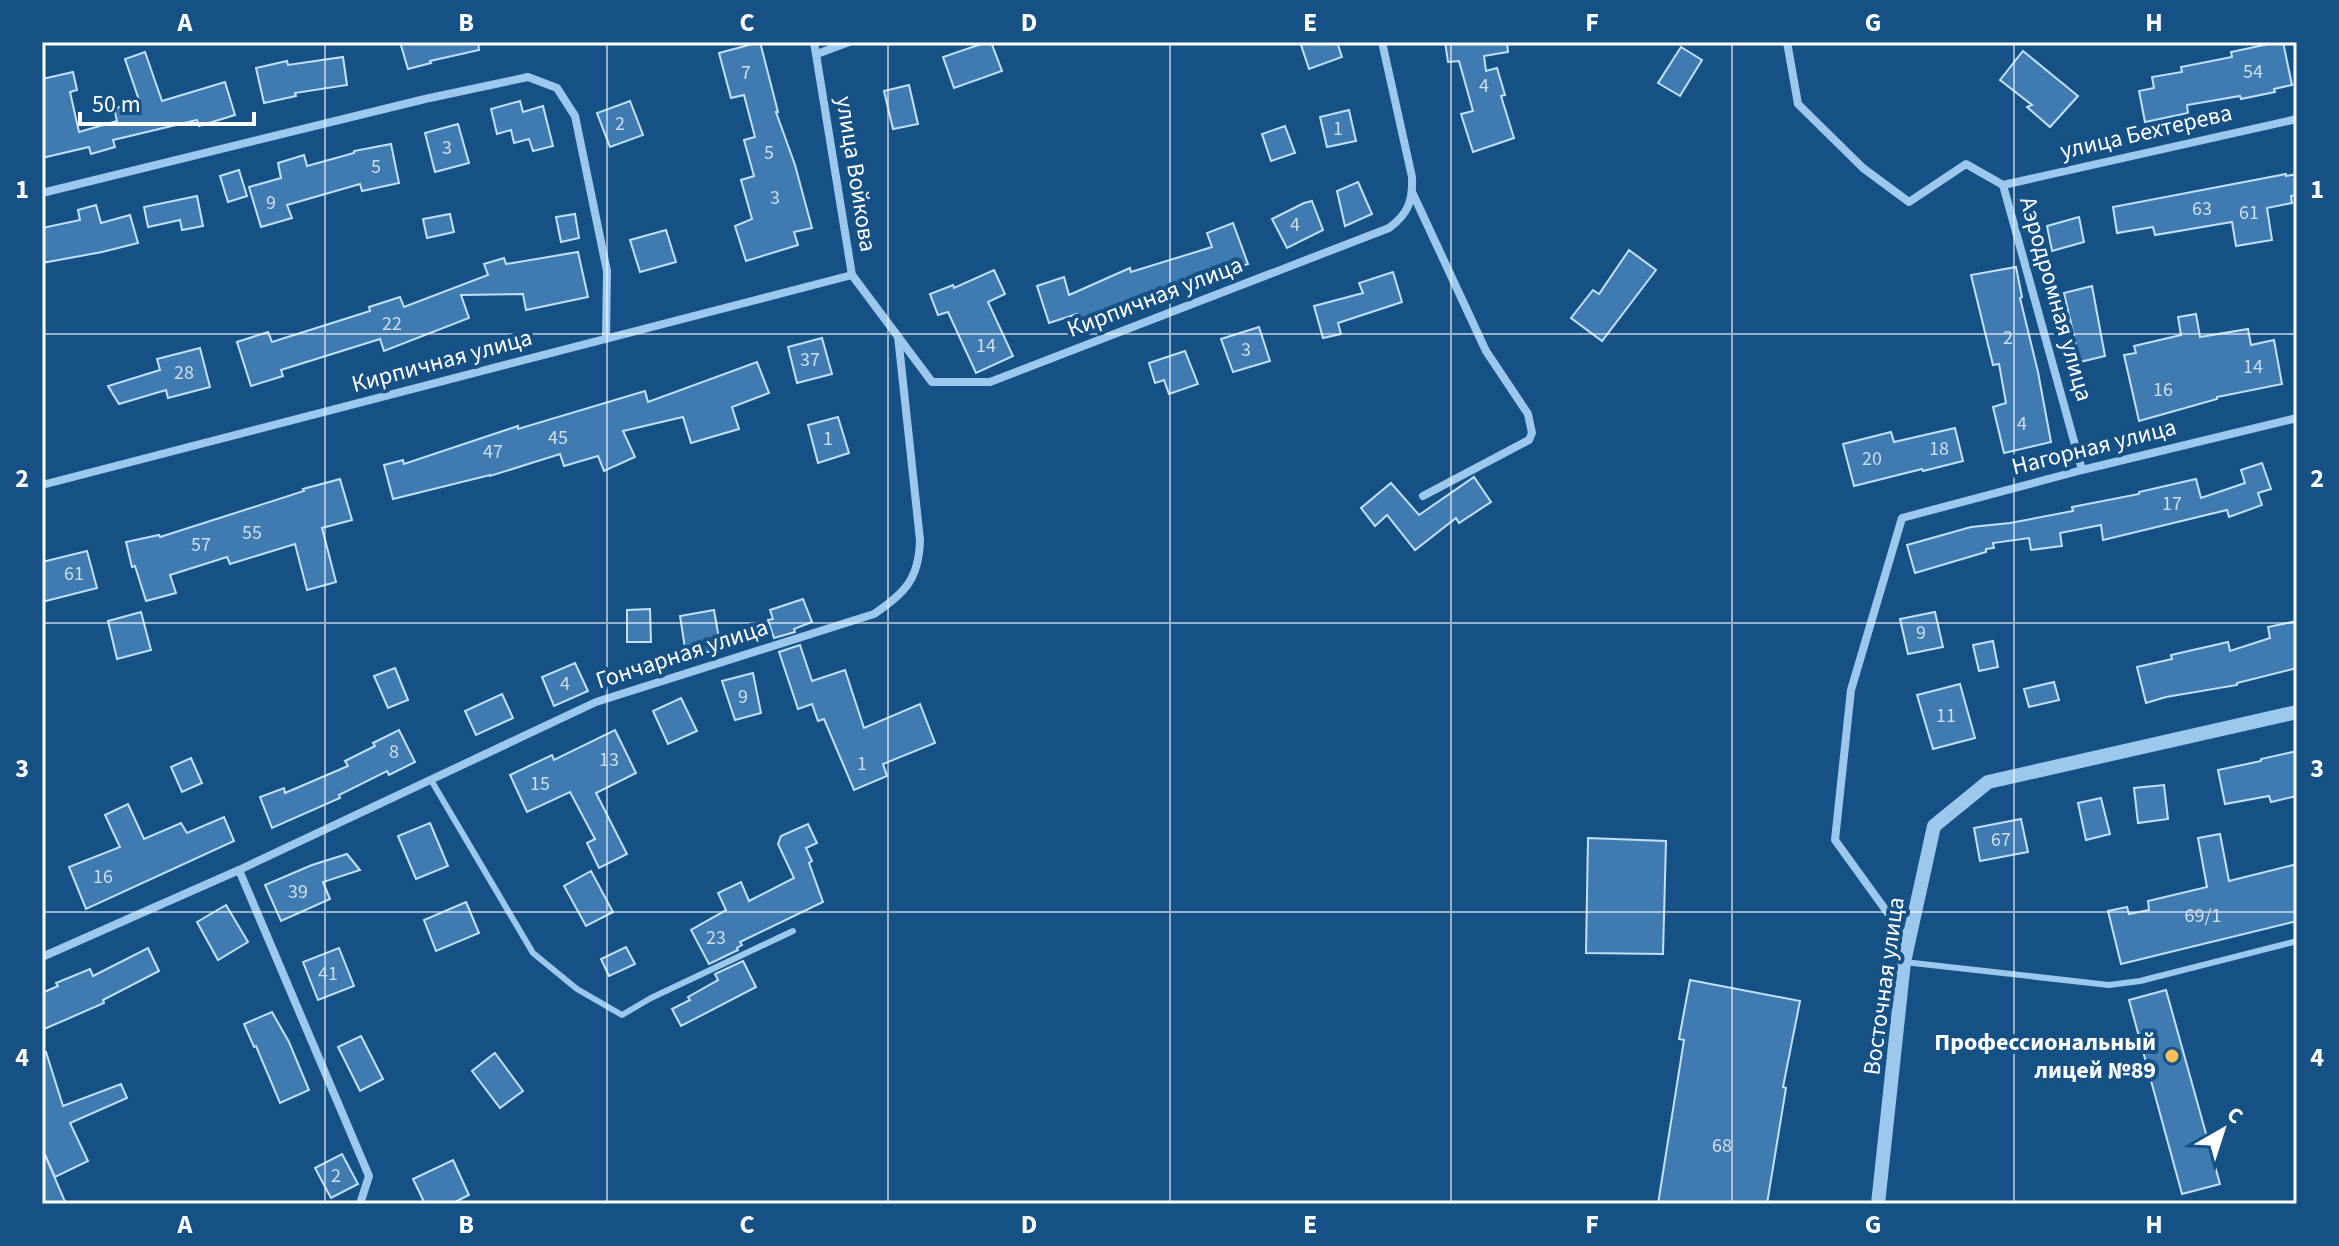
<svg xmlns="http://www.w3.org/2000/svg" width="2339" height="1246" viewBox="0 0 2339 1246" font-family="'Source Sans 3',sans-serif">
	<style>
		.building { fill: #3f7bb0; stroke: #c2e0fa; stroke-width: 2 }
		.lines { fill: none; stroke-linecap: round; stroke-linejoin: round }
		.service { stroke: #9cc8ee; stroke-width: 6 }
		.minor { stroke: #9cc8ee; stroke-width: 8 }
		.tertiary { stroke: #9cc8ee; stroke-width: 14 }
		.grid { fill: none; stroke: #fff; stroke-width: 2; stroke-opacity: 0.55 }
		.poi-dot { fill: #ffc059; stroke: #165186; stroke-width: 3 }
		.labels { text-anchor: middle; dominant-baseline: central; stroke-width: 8; stroke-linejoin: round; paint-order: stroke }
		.number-label { font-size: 20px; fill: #cfdeeb }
		.street-label { font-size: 24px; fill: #fff; stroke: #165186 }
		.poi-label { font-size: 24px; font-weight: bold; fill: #fff; stroke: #165186; text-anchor: end }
		.neatline { fill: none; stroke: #fff; stroke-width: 3 }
		.grid-label { font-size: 26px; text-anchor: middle; font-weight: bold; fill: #fff }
	</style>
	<rect width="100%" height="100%" fill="#165186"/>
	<g class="building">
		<path d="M400,42h78l1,8 -49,11 1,2 -23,6z"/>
		<path d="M760,42l18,70h-2l19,53 17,63 -18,4 4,13 -52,16 -11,-35 17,-7 -11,-39 13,-4 -10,-36 11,-3 -11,-42 -13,3 -12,-45z"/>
		<path d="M987,42h4l11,29 -48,17 -11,-31z"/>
		<path d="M1300,42h37l5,15 -33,12z"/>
		<path d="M1445,42h62l1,10 -24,4 2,15 11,-3 8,27 -4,1 13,42 -41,14 -12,-38 12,-3 -14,-50 -11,1z"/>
		<path d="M2278,42h5l9,43 -18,4 1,3 -34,7 -1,-3 -53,9 1,8 -43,9 -6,-31 15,-3 -2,-11 30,-5 -1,-5 51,-10 -1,-5z"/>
		<path d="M1681,47l21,13 -22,36 -22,-13z"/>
		<path d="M2023,51l55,45 -28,31 -23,-20 5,-2 -32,-25z"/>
		<path d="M145,52l17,49 63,-19 10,33 -36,11 -2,-6 -84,20 2,7 -24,7 -2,-7 -47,11v-79l31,-7 4,18 -7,2 9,40 38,-11 -3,-12 25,-9 -14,-41z"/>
		<path d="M343,57l4,28 -52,8 1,3 -32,7 -8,-35 31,-7 1,4z"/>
		<path d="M909,85l9,39 -25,5 -9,-38z"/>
		<path d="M520,101l3,11 20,-6 10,40 -20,5 -4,-12 -15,4 -3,-13 -14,4 -6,-25z"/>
		<path d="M630,101l13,34 -33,12 -13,-34z"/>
		<path d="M1349,110l7,31 -29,6 -7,-30z"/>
		<path d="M458,124l11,39 -34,9 -10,-39z"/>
		<path d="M1285,126l10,27 -24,8 -9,-27z"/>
		<path d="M391,144l8,39 -37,8 -2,-7 -73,21 5,13 -31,9 -12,-40 32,-9 -3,-15 26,-8 3,11 47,-13v-2z"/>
		<path d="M239,170l8,26 -19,6 -8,-26z"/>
		<path d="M2286,174v2l11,-2v21l-6,1 1,7 -25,5 5,32 -36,6 -4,-24 -77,13 -2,-8 -36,6 -4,-26z"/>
		<path d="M1358,182l14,32 -27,12 -8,-35z"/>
		<path d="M197,196l6,30 -21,4 -2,-10 -32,7 -4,-20z"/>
		<path d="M1312,201l11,29 -36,18 -15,-29 32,-16z"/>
		<path d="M96,205l5,18 29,-8 8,28 -36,9 -60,11v-35l38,-8 -2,-10z"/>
		<path d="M450,214l4,18 -27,6 -4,-19z"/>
		<path d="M575,214l4,24 -18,4 -5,-25z"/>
		<path d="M2079,217l5,25 -32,9 -5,-25z"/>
		<path d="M1233,223l15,41 -105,33 1,3 -12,5 3,8 -16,7 -4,-4 -33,11 -5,-13 -28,9 -12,-37 27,-9 5,18 61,-27 1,4 81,-25 -5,-14z"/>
		<path d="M666,230l10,32 -36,10 -10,-32z"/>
		<path d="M1629,250l27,20 -54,71 -31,-23 22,-28 6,4z"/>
		<path d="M578,252l10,45 -62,13 -3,-16 -62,1 8,23 -85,33 -4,-12 -99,31 2,6 -32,10 -14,-44 31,-10 4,10 98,-31 -1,-4 31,-10 4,10 84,-32 -4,-11 20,-6 2,6z"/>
		<path d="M2016,267l6,30 -2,1 18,74 13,70 -47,11 -11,-46 13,-4 -7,-39 -6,1 -22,-90z"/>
		<path d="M994,270l11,24 -17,8 25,54 -37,17 -28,-61 -10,3 -8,-21 23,-9 1,3z"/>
		<path d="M1393,272l9,30 -64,21 3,11 -18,4 -9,-32 49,-13 -4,-10z"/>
		<path d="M2092,286l13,70 -25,6 -16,-69z"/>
		<path d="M2196,314l4,23 48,-8 3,16 23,-5 8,44 -65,13v2l-78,22 -15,-66 12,-2 -2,-7 47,-11 -3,-18z"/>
		<path d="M1259,327l11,34 -37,11 -12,-33z"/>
		<path d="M822,338l10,36 -35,9 -9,-36z"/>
		<path d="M200,348l10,39 -42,11 -2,-8 -47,14 -11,-18 52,-16 -3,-11z"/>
		<path d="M1185,351l13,33 -29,10 -5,-14 -9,3 -6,-20z"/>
		<path d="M757,362l12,31 -37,14 7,22 -48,14 -8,-26 -60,14 12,26 -31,14 -6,-15 -34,10 -4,-12 -70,22v-1l-97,24 -9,-34 19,-5 1,4 114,-38v3l127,-38 3,11z"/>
		<path d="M838,417l11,36 -31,10 -10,-38z"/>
		<path d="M1955,428l8,33 -40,10 -1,-2 -68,17 -11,-42 48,-12 3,10z"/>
		<path d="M2262,463l9,26 -13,4 4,12 -33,12 -2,-7 -124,30 -2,-15 -41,8 2,13 -31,4 -2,-12 -36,5 1,5 -8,1v3l-71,21 -8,-28 64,-18 39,-4 63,-12 -1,-4 67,-13v-2l57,-13 5,19 44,-15 -4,-13z"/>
		<path d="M1474,477l17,25 -32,21 -3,-5 -41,32 -28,-35 -12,11 -14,-18 30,-25 28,32z"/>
		<path d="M340,479l12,41 -30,8 14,54 -29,8 -12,-46 -65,20 -3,-7 -57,18 6,18 -30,8 -11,-35 -3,1 -6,-25 33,-7 1,2 144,-46 -1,-2z"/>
		<path d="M87,551l10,37 -55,14v-40z"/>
		<path d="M803,599l9,23 -18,7 1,3 -21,6 -6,-18 5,-1 -3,-9z"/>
		<path d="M650,609l1,33h-24v-32z"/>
		<path d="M714,610l7,40 -21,3 -1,-7 -14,2 -5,-32z"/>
		<path d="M141,612l10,38 -34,9 -9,-38z"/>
		<path d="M1935,612l8,35 -35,7 -8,-35z"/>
		<path d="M2297,621v47l-60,15v2l-71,12 -20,6 -9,-36 35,-8 -1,-4 57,-13 2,9 40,-13 -2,-11z"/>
		<path d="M1993,641l5,26 -19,4 -6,-26z"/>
		<path d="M800,645l12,36 33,-11 19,58 56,-24 15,39 -52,21 4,12 -33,14 -30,-71 -6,2 -6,-17 -14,5 -19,-57z"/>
		<path d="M575,663l13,28 -34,15 -12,-29z"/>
		<path d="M395,668l13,32 -20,8 -14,-32z"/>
		<path d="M753,673l8,40 -26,7 -13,-39z"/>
		<path d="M2054,682l5,18 -30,7 -5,-18z"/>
		<path d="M1960,684l15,54 -42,11 -16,-54z"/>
		<path d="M502,694l11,24 -37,17 -11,-24z"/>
		<path d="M681,698l16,33 -29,13 -15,-33z"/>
		<path d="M399,730l16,32 -26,13 -2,-4 -48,24 1,3 -68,30 -12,-31 24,-9 1,5 63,-27 -3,-5 30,-15 -2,-3z"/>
		<path d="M615,730l21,43 -40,20 31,61 -28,14 -12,-25 8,-4 -25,-47 -43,20 -17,-37 42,-20 2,5z"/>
		<path d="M2297,751v45l-26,6 -2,-6 -44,8 -7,-34 43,-9v-2z"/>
		<path d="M191,758l11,25 -20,9 -11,-25z"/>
		<path d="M2164,785l4,34 -30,4 -4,-35z"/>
		<path d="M2101,798l9,36 -24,6 -8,-37z"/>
		<path d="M128,804l16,35 37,-16 6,10 37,-16 10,24 -148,68 -17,-42 51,-20 -15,-32z"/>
		<path d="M2021,819l7,33 -48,9 -6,-33z"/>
		<path d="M430,823l18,43 -32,13 -18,-43z"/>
		<path d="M808,824l9,19 -11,5 6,13 -3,2 14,39 -83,40 2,3 -5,3 1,2 -29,14 -18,-34 35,-20 -8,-17 23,-11 8,19 45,-23 -16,-34 3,-8z"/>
		<path d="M2220,834l9,47 68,-17v57l-176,43 -13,-53 19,-4 2,7 20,-4 -1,-9 59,-14 -9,-49z"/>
		<path d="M1588,838l78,3 -3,113 -77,-1z"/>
		<path d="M347,854l13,16 -37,12 7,17 -49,22 -16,-36 47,-20z"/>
		<path d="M591,871l22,41 -27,14 -22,-40z"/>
		<path d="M466,902l13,31 -43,18 -12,-31z"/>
		<path d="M226,905l22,37 -30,18 -21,-38z"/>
		<path d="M626,947l9,17 -26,12 -8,-17z"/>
		<path d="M148,948l11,23 -56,29 1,3 -62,27v-37l16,-7 -2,-3 34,-14 3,7z"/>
		<path d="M339,948l15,38 -36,14 -15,-38z"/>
		<path d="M743,961l13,26 -75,39 -9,-17 18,-9 -2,-3 30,-17 -3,-6z"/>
		<path d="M1690,980l110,21 -17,86 3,1 -19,116h-109l26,-164 -5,-1z"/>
		<path d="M2166,990l54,194 -38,10 -53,-194z"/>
		<path d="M272,1012l17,30 20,48 -29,13 -24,-57 -2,1 -10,-23z"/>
		<path d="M361,1036l22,43 -23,12 -22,-44z"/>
		<path d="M46,1052l17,54 58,-22 6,14 -57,25 18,38 -33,16 -13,-29v-95z"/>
		<path d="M495,1053l28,38 -23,17 -28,-37z"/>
		<path d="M42,1148l24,56h-24z"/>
		<path d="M342,1154l16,30 -27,14 -16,-30z"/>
		<path d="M453,1160l16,35 -18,9h-26l-12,-25z"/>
	</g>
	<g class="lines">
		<g class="service">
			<path d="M431,780l102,173 44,36 45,26 29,-17 142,-67"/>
			<path d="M1904,962l205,23 31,-4 157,-40"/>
		</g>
		<g class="minor">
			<path d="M814,42l38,233 80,107h58l399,-154c19,-14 24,-27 23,-51l-30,-135"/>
			<path d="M1787,42l11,62 65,64 46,34 57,-38 37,21"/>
			<path d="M817,54l32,-12"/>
			<path d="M2003,185l294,-66"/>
			<path d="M2003,185l79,285"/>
			<path d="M42,193l383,-94 103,-22 29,11 18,28 32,155 -1,68"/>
			<path d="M1413,194l73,157 42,63 4,19 -3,7 -106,56"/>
			<path d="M42,485l810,-210"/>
			<path d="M239,870l130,306 -9,28"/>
			<path d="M1908,941l-73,-101 16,-150 51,-172 180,-48 215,-52"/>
			<path d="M42,957l197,-87 357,-168 278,-88c31,-21 45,-35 46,-74l-22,-204"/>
		</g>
		<path class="tertiary" d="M1878,1204l26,-242 30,-136 54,-44 309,-70"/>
	</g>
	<path class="grid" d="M325,42v1162M607,42v1162M888,42v1162M1170,42v1162M1451,42v1162M1732,42v1162M2014,42v1162M42,334h2255M42,623h2255M42,912h2255"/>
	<circle class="poi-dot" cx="2172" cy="1056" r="8"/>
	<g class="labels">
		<g class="number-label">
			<text x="2253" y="72">54</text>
			<text x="746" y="73">7</text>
			<text x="1484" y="86">4</text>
			<text x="620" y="124">2</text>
			<text x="1338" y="129">1</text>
			<text x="447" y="148">3</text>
			<text x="769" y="153">5</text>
			<text x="376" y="167">5</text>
			<text x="775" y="198">3</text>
			<text x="271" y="203">9</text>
			<text x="2202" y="209">63</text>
			<text x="2249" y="213">61</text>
			<text x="1295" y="225">4</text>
			<text x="392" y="324">22</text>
			<text x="2008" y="338">2</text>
			<text x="986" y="346">14</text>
			<text x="1246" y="350">3</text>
			<text x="810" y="360">37</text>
			<text x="2253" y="367">14</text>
			<text x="184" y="373">28</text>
			<text x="2163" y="390">16</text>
			<text x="2022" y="424">4</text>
			<text x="558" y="438">45</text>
			<text x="828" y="439">1</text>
			<text x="1939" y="449">18</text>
			<text x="493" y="452">47</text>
			<text x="1872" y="459">20</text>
			<text x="2172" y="504">17</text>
			<text x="252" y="533">55</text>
			<text x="201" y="545">57</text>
			<text x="74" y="574">61</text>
			<text x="1921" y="633">9</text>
			<text x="565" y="684">4</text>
			<text x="743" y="697">9</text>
			<text x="1946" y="716">11</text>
			<text x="394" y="752">8</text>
			<text x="609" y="760">13</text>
			<text x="862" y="764">1</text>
			<text x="540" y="784">15</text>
			<text x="2001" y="840">67</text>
			<text x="103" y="877">16</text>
			<text x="298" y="892">39</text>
			<text x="2203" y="916">69/1</text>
			<text x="716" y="938">23</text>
			<text x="328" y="974">41</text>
			<text x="1722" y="1146">68</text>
			<text x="336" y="1176">2</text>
		</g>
		<g class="street-label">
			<text transform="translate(2146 132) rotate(-13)">улица Бехтерева</text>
			<text transform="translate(856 174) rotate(81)">улица Войкова</text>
			<text transform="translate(1155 297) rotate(-21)">Кирпичная улица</text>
			<text transform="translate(2056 299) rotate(74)">Аэродромная улица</text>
			<text transform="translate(442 361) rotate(-15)">Кирпичная улица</text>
			<text transform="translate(2094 447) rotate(-14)">Нагорная улица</text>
			<text transform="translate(682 654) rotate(-18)">Гончарная улица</text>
			<text transform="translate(1884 986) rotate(-82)">Восточная улица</text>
		</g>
		<g class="poi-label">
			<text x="2156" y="1042">Профессиональный<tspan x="2156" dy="28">лицей №89</tspan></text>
		</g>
	</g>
	<rect width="2339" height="1246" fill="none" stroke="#165186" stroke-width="88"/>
	<g transform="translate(2223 1130) rotate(39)" stroke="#165186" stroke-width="6" paint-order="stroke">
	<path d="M0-6L14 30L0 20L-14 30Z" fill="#ffffff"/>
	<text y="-12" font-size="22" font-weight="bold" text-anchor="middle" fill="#ffffff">С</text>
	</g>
	<path d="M80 112v12h174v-12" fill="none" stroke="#ffffff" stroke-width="4"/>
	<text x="92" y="112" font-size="24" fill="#ffffff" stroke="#165186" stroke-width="6" paint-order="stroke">50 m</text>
	<rect x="44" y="44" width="2251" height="1158" class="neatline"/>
	<g class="grid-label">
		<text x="185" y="31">A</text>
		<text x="466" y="31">B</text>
		<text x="747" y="31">C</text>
		<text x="1029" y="31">D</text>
		<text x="1310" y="31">E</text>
		<text x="1592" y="31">F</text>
		<text x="1873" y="31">G</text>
		<text x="2154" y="31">H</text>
		<text x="22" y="198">1</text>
		<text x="2317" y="198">1</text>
		<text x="22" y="487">2</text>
		<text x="2317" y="487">2</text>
		<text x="22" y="777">3</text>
		<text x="2317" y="777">3</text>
		<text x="22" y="1066">4</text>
		<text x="2317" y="1066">4</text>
		<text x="185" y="1233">A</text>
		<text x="466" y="1233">B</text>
		<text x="747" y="1233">C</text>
		<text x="1029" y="1233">D</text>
		<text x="1310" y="1233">E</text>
		<text x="1592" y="1233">F</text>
		<text x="1873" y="1233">G</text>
		<text x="2154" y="1233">H</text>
	</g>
</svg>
